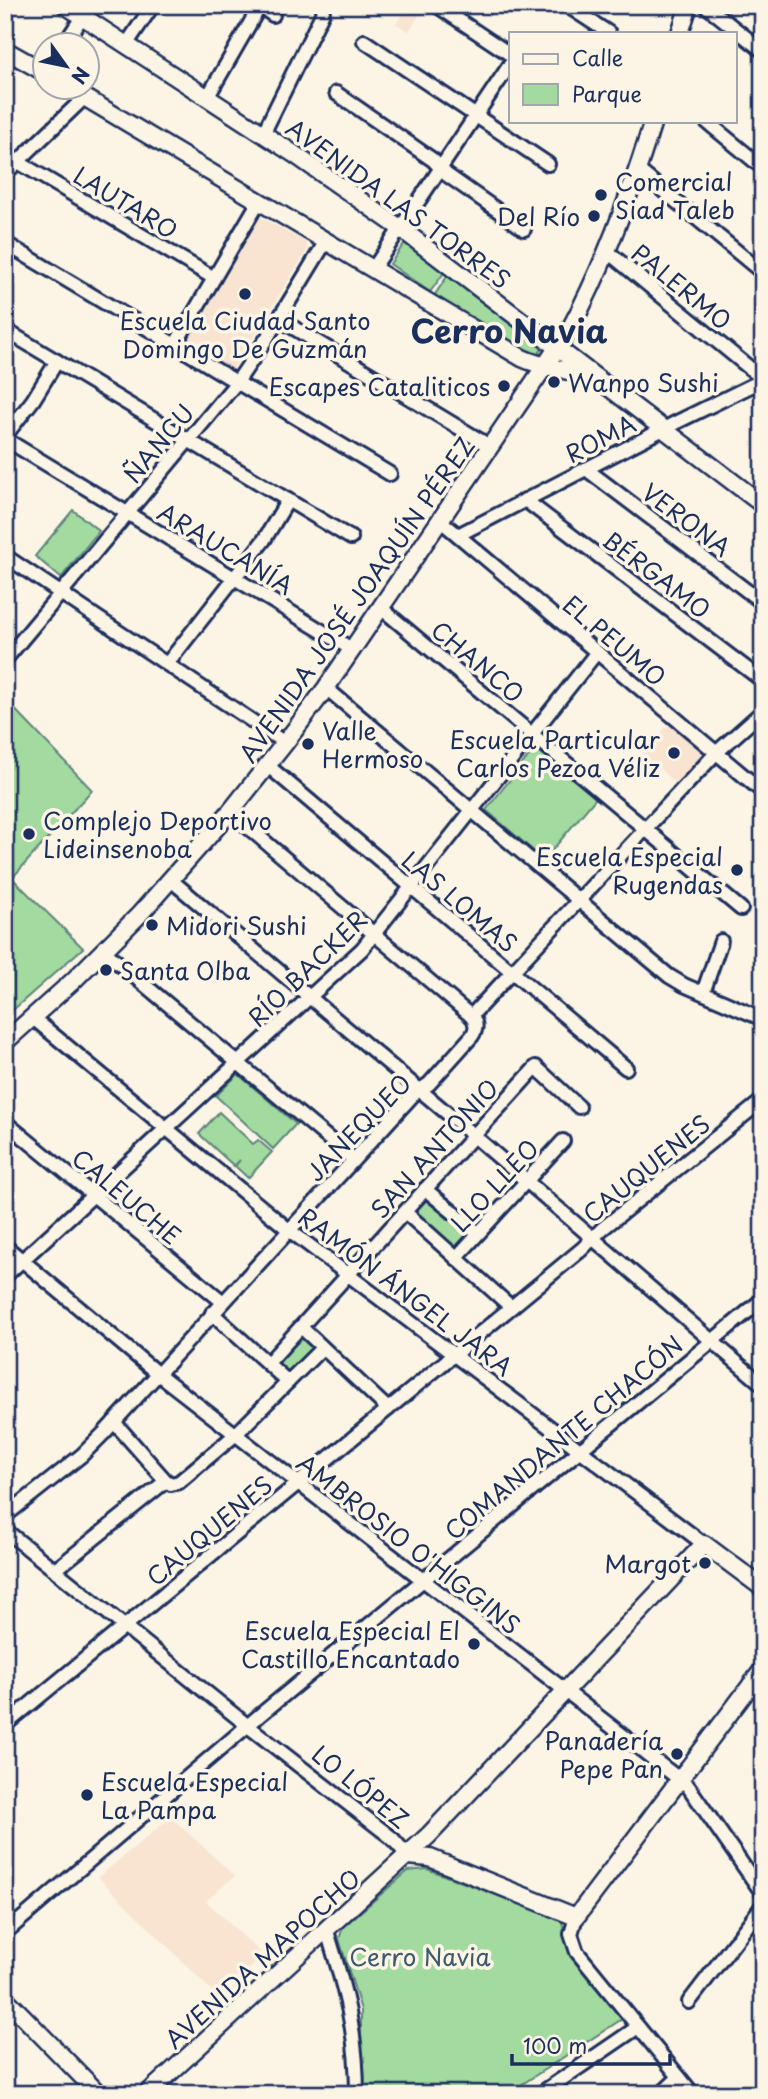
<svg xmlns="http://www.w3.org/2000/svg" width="768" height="2099" viewBox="0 0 768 2099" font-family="'Playpen Sans',sans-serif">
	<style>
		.built { fill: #f9e4d2 }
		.green { fill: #a2da9f; stroke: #5e847e; stroke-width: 2 }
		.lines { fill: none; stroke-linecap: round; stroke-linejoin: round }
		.minor-casing { stroke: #1b2f5e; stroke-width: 18 }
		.major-casing { stroke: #1b2f5e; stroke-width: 21 }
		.minor { stroke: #fcf5e5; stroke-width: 12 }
		.major { stroke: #fcf5e5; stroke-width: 16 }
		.poi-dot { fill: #1b2f5e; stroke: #fcf5e5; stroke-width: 2.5 }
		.labels { text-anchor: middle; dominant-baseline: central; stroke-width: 7; stroke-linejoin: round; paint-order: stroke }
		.poi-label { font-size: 24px; fill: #1b2f5e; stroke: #fcf5e5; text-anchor: start }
		.street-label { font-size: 24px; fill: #1b2f5e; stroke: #fcf5e5 }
		.park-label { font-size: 24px; fill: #3d5a6e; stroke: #fcf5e5 }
		.district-label { font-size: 32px; font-weight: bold; fill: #1b2f5e; stroke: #fcf5e5 }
	</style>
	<rect width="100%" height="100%" fill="#fcf5e5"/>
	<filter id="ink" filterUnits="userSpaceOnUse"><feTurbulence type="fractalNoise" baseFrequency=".0143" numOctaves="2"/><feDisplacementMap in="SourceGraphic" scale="14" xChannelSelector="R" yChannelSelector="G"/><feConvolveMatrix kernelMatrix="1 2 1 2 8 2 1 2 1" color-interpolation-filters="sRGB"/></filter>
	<g filter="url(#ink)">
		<g class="built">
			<path d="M398,5h28l-17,26 -13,-7 9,-13z"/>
			<path d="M255,217h5l46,25 2,7 -75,121 -51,-30z"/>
			<path d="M671,722l34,32 -28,31 -35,-32z"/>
			<path d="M171,1817l64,59 -29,25 58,55 -46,41 -120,-120z"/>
		</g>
		<g class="green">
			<path d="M406,241l40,29 -16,22 -40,-28z"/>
			<path d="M450,272l91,69 1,8 -5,7 -11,-4 -92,-56z"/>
			<path d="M73,510l26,21 -38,47 -26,-22z"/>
			<path d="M5,699l87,91 -80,88 71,70 -78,69z"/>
			<path d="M535,748l61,50 -52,62 -58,-50z"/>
			<path d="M238,1074l58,50 -23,25 -57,-53z"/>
			<path d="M219,1112l34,32 5,-4 14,12 -24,26 -13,-12 5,-6 -6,6 -35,-32z"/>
			<path d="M427,1196l43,39 -14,16 -44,-39z"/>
			<path d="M300,1334l16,15 -28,28 -15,-14z"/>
			<path d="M427,1869l134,50 10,34 51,66 -115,75h-146v-84l-22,-71 4,-12 65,-56z"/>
		</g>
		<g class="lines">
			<g class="minor-casing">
				<g id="minor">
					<path d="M436,5l75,50"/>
					<path d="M566,5l43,28"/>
					<path d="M705,5l58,46"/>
					<path d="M364,41l184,123"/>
					<path d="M126,45l27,-40"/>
					<path d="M63,46l19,-29"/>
					<path d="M336,93l97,67 14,15 77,54"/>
					<path d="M207,98l53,-92 13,9"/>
					<path d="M706,121l57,47"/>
					<path d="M263,134l60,-122"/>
					<path d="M18,162l196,116"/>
					<path d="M638,170l125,103"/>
					<path d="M5,174l80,-77"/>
					<path d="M5,243l385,231"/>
					<path d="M608,252l155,127"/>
					<path d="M373,269l138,-206"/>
					<path d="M279,319l212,128"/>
					<path d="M5,330l346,208"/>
					<path d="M175,345l84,-144"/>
					<path d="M5,436l28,-36 24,-39"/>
					<path d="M5,439l348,211"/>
					<path d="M586,469l177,134"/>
					<path d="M525,500l238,181"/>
					<path d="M441,521l322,271"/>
					<path d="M458,535l217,-112 88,-43"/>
					<path d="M5,556l280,187"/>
					<path d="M381,608l360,301"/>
					<path d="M5,660l232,-278 30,-44 59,-97"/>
					<path d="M167,664l97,-124 24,-40"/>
					<path d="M326,688l343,288 15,9 79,34"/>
					<path d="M267,765l359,303"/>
					<path d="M171,880l302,255 290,250"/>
					<path d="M104,951l249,208"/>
					<path d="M703,993l18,-52"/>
					<path d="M471,1016l245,-263 47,-42"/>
					<path d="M33,1018l256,212 415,314"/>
					<path d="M5,1122l218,180"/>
					<path d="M425,1189l53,44"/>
					<path d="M405,1212l106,95"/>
					<path d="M5,1246l153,128 530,412 75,108"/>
					<path d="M456,1258l107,-117"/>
					<path d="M5,1276l357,-327 235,-297"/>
					<path d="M212,1313l76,69"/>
					<path d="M301,1327l87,82"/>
					<path d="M268,1363l268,-296 43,40"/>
					<path d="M114,1422l52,59"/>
					<path d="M166,1481l5,3 8,-2 56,-47 87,-87"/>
					<path d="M5,1516l77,-61 22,-22 310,-339 15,-10 43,-48c5,-7 5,-14 -1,-20l-241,-204"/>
					<path d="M5,1530l243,196 144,112 16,18"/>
					<path d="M55,1570l111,-89"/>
					<path d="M5,1725l577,-476 20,-20 161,-129"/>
					<path d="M576,1917l-5,17 6,18 116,142"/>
					<path d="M327,1931c18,58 30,101 30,163"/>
					<path d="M5,1933l255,-218 503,-416"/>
					<path d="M689,2002l74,-97"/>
					<path d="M540,2094l98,-67"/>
					<path d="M661,2094l18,-17"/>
				</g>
			</g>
			<g class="major-casing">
				<g id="major">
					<path d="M65,5l229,149 106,74 363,277"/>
					<path d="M680,33l9,-28"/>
					<path d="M5,50l41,23"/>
					<path d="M69,88l453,270c21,10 44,10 65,19"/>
					<path d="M5,1042l69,-62 65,-65 91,-103 55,-69 41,-55 244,-359c36,-67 61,-136 83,-208"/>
					<path d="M408,1856l22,2 146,59 187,-248"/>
					<path d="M5,1998l94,96"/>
					<path d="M147,2094l282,-259 275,-291 59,44"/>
				</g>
			</g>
			<use href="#minor" class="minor"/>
			<use href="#major" class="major"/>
		</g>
	</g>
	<g class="poi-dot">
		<circle cx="601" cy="195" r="7"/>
		<circle cx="594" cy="216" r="7"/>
		<circle cx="245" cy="294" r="7"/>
		<circle cx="554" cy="382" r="7"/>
		<circle cx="504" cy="386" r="7"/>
		<circle cx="308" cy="744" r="7"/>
		<circle cx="674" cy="753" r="7"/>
		<circle cx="29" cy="834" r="7"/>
		<circle cx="737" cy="870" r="7"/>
		<circle cx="152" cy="925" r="7"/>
		<circle cx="106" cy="970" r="7"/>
		<circle cx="705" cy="1563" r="7"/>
		<circle cx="474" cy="1644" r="7"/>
		<circle cx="677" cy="1754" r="7"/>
		<circle cx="87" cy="1795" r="7"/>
	</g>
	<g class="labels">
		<g class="poi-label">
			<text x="615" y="181">Comercial<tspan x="615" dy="28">Siad Taleb</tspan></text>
			<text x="580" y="216" text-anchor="end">Del Río</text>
			<text x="245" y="320" text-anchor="middle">Escuela Ciudad Santo<tspan x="245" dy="28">Domingo De Guzmán</tspan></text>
			<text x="568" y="382">Wanpo Sushi</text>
			<text x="490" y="386" text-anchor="end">Escapes Cataliticos</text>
			<text x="322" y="730">Valle<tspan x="322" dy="28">Hermoso</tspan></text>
			<text x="660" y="739" text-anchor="end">Escuela Particular<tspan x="660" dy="28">Carlos Pezoa Véliz</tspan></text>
			<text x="43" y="820">Complejo Deportivo<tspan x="43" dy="28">Lideinsenoba</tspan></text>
			<text x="723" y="856" text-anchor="end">Escuela Especial<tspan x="723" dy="28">Rugendas</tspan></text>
			<text x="166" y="925">Midori Sushi</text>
			<text x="120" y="970">Santa Olba</text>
			<text x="691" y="1563" text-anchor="end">Margot</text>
			<text x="460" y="1630" text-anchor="end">Escuela Especial El<tspan x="460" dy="28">Castillo Encantado</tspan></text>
			<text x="663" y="1740" text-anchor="end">Panadería<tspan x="663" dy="28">Pepe Pan</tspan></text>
			<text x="101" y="1781">Escuela Especial<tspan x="101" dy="28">La Pampa</tspan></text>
		</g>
		<g class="street-label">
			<text transform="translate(126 202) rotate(31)">LAUTARO</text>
			<text transform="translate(399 203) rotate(36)">AVENIDA LAS TORRES</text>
			<text transform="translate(682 286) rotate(39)">PALERMO</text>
			<text transform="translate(600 438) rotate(-27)">ROMA</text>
			<text transform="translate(158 443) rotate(-50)">ÑANCU</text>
			<text transform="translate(687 519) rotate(37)">VERONA</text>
			<text transform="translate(226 548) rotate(31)">ARAUCANÍA</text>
			<text transform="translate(657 574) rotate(37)">BÉRGAMO</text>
			<text transform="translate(356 599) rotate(-55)">AVENIDA JOSÉ JOAQUÍN PÉREZ</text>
			<text transform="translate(615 640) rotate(40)">EL PEUMO</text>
			<text transform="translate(478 661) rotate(40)">CHANCO</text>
			<text transform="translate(460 901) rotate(40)">LAS LOMAS</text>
			<text transform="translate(307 968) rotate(-44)">RÍO BACKER</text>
			<text transform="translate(358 1127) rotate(-46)">JANEQUEO</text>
			<text transform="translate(434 1148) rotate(-48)">SAN ANTONIO</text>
			<text transform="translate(646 1168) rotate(-39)">CAUQUENES</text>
			<text transform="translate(494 1185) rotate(-47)">LLO LLEO</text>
			<text transform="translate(127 1196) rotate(40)">CALEUCHE</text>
			<text transform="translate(406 1291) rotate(37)">RAMÓN ÁNGEL JARA</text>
			<text transform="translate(563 1437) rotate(-40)">COMANDANTE CHACÓN</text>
			<text transform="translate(209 1530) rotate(-40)">CAUQUENES</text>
			<text transform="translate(409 1543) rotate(38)">AMBROSIO O'HIGGINS</text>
			<text transform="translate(361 1786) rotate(39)">LO LÓPEZ</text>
			<text transform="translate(262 1958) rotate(-42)">AVENIDA MAPOCHO</text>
		</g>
		<g class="park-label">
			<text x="420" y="1956">Cerro Navia</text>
		</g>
		<g class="district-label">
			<text x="509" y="330">Cerro Navia</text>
		</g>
	</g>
	<rect width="768" height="2099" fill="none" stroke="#fcf5e5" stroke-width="28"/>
	<rect x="14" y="14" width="740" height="2071" fill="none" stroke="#1b2f5e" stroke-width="2.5" filter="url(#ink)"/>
	<rect x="509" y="32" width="228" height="91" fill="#fcf5e5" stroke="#a2a6af" stroke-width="2"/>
	<rect x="523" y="54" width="35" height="10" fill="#fcf5e5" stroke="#a2a6af" stroke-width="2"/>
	<text x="572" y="66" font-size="21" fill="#1b2f5e">Calle</text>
	<rect x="523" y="84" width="35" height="21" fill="#a2da9f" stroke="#a2a6af" stroke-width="2"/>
	<text x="572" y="102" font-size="21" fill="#1b2f5e">Parque</text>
	<g transform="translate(66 66) rotate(123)"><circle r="33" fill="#fcf5e5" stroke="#a2a6af" stroke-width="2"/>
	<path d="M0-5L12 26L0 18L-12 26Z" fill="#1b2f5e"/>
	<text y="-10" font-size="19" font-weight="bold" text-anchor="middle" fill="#1b2f5e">N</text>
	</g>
	<path d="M512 2054v10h158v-10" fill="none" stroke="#1b2f5e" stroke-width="3.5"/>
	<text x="523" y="2054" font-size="21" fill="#1b2f5e" stroke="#fcf5e5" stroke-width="5" paint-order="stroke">100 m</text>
</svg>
